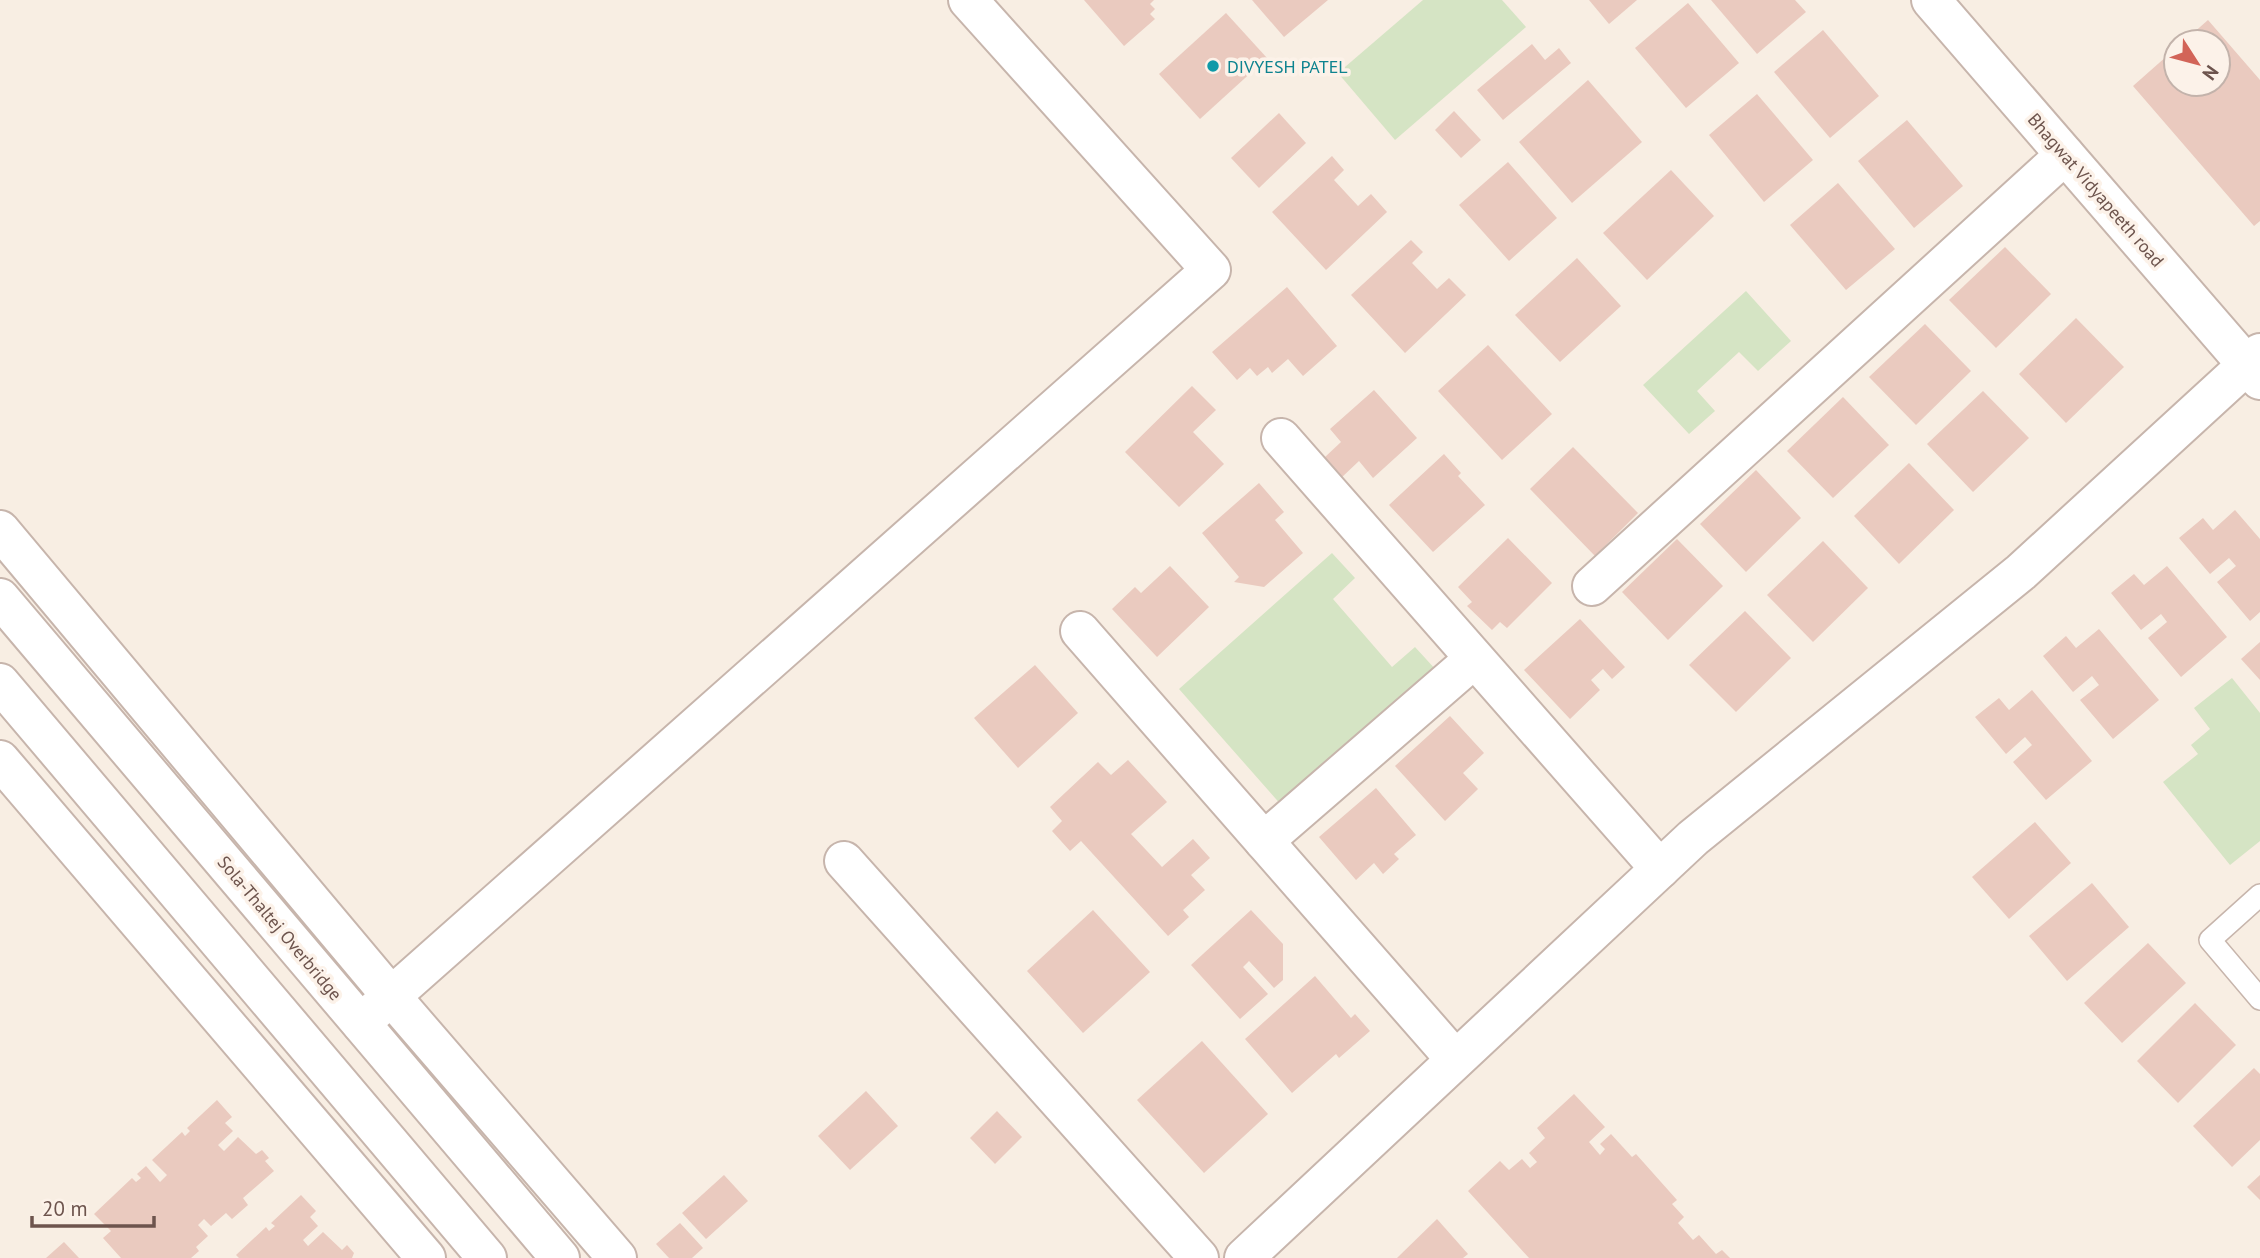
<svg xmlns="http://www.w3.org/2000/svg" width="2260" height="1258" viewBox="0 0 2260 1258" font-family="'PT Sans',sans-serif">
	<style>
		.green { fill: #d5e4c4 }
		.building { fill: #eacabf }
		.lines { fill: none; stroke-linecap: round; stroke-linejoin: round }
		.service-casing { stroke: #c7b5ac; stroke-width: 24 }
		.minor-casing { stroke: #c7b5ac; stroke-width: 42 }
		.tertiary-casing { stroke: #c7b5ac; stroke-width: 42 }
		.service { stroke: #fff; stroke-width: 21 }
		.minor { stroke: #fff; stroke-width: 38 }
		.tertiary { stroke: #fff; stroke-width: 38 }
		.culture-dot { fill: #0f9aa8; stroke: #fcf2e9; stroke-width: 2.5 }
		.labels { text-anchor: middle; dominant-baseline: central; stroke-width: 7; stroke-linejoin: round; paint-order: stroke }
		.culture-label { font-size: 18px; fill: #0d838f; stroke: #fcf2e9; text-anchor: start }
		.street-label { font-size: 18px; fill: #6d544d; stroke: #fcf2e9 }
	</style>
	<rect width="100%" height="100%" fill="#f8eee3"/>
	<g class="green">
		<path d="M1423,0h79l24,27 -131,113 -57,-67z"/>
		<path d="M1746,291l45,50 -33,30 -19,-19 -42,39 18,20 -26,23 -46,-49z"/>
		<path d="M1332,553l23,25 -22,21 59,68 23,-20 22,24 -154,136 -104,-118z"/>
		<path d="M2232,678l28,35v128l-30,24 -67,-83 35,-28 -7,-9 19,-16 -16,-21z"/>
	</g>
	<g class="building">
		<path d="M1084,0h70l-4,4 5,5 -5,5 5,5 -31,27z"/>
		<path d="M1252,0h76l-44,37z"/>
		<path d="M1589,0h48l-28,24z"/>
		<path d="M1711,0h84l11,12 -49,42z"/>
		<path d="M1688,3l51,60 -53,45 -51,-60z"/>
		<path d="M1226,13l41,45 -67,61 -41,-45z"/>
		<path d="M2208,20l52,60v141l-6,5 -121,-140 43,-38v36h42v-42h-35z"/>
		<path d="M1823,30l56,66 -49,42 -56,-66z"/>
		<path d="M1532,44l13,16 14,-12 12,15 -68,57 -26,-30z"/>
		<path d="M1588,80l54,62 -70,61 -53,-61z"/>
		<path d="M1757,94l56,66 -49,42 -55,-67z"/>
		<path d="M1454,111l27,29 -20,18 -26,-28z"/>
		<path d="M1279,113l27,30 -47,45 -28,-30z"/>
		<path d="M1907,120l56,66 -49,42 -56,-67z"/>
		<path d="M1332,156l12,14 -10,10 24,26 13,-12 16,18 -61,58 -54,-58z"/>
		<path d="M1508,162l49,56 -48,43 -50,-56z"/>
		<path d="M1671,170l43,46 -67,64 -44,-47z"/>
		<path d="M1838,183l57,66 -49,41 -56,-65z"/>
		<path d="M1411,240l12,12 -11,11 25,26 12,-11 17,17 -61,58 -54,-58z"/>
		<path d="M2005,247l46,47 -55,54 -47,-48z"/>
		<path d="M1577,258l44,48 -61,56 -45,-47z"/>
		<path d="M1287,287l50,59 -34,30 -15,-17 -16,14 -4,-6 -11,9 -7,-8 -13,12 -25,-28z"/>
		<path d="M2076,318l48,49 -58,56 -47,-49z"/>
		<path d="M1925,324l46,47 -55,54 -47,-48z"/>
		<path d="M1488,345l64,69 -50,46 -64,-69z"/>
		<path d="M1192,386l24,24 -23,22 31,32 -45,43 -54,-55z"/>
		<path d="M1374,390l43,48 -44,40 -14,-17 -18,17 -17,-20 17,-16 -11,-13z"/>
		<path d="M1983,391l46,47 -56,54 -46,-48z"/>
		<path d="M1843,397l46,48 -56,53 -46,-47z"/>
		<path d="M1573,447l65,66 -43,43 -65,-67z"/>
		<path d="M1444,454l17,19 -3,3 27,29 -52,47 -44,-47z"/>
		<path d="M1909,463l45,47 -55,54 -45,-48z"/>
		<path d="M1756,470l45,48 -55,54 -46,-48z"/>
		<path d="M1259,483l25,29 -9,8 28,33 -39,34 -30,-5 5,-5 -37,-44z"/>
		<path d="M2235,510l25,29v73l-10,9 -33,-39 19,-16 -7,-8 -19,16 -31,-36 24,-20 10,12z"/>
		<path d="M1508,538l44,45 -45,45 -7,-6 -8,8 -25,-24 5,-4 -14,-15z"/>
		<path d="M1677,539l46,47 -55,54 -46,-48z"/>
		<path d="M1823,541l45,47 -55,54 -46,-47z"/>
		<path d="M1170,566l39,41 -52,50 -45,-48 23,-22 6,6z"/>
		<path d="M2167,566l60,71 -46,40 -33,-39 19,-16 -6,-8 -20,16 -30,-37 23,-19 10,11z"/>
		<path d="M1745,611l46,47 -55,54 -47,-47z"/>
		<path d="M1580,619l45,48 -13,12 -9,-10 -12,11 9,10 -30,29 -46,-49z"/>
		<path d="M2099,629l60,71 -46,39 -33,-39 19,-15 -7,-9 -19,16 -30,-36 23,-20 10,12z"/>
		<path d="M2260,642v38l-19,-21z"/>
		<path d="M1035,665l43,48 -60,55 -44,-50z"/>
		<path d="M2032,690l60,71 -46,39 -33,-38 19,-17 -7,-8 -19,17 -31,-37 24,-19 10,12z"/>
		<path d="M1450,716l34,37 -21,20 15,16 -33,32 -50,-55z"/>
		<path d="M1128,760l39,42 -36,32 31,33 31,-28 17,19 -19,17 14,15 -22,20 6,7 -21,19 -87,-95 -11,10 -18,-20 10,-10 -12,-14 48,-45 13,13z"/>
		<path d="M1376,788l40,47 -22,19 5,5 -16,15 -9,-11 -18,17 -37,-43z"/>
		<path d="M2035,822l36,41 -62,56 -37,-42z"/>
		<path d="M2092,883l37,44 -62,54 -38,-45z"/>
		<path d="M1093,910l57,62 -67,61 -56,-62z"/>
		<path d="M1251,910l32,34v36l-9,8 -25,-27 -6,6 25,27 -28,25 -49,-54z"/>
		<path d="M2148,943l38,40 -64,60 -38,-40z"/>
		<path d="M1315,976l36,42 4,-4 15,17 -31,27 -3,-4 -44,39 -47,-54z"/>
		<path d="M2195,1003l41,42 -58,58 -41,-42z"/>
		<path d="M1202,1041l66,73 -64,59 -67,-73z"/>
		<path d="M2254,1068l6,6v66l-28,27 -39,-41z"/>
		<path d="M866,1091l32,35 -48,44 -32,-34z"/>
		<path d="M1574,1094l31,33 -16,15 11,13 5,-6 -5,-5 11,-10 21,23 4,-3 41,46 -5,4 12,13 -6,6 15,17 6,-5 17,19 6,-4 8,8h-201l-61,-67 32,-30 9,9 13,-11 8,9 7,-6 -8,-9 16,-15 -8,-10z"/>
		<path d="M217,1100l15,17 -7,6 8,8 -15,14 6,6 14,-14 18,17 6,-4 7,8 -4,3 9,10 -31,27 5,7 -16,14 -6,-6 -15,13 -7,-7 -6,6 10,11 -12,11 3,4 -8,7h-70l-18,-20 8,-7 -17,-17 38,-36 4,4 5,-4 -4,-4 9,-8 14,16 7,-7 -15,-15 30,-28 3,4 5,-5 -3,-3z"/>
		<path d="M997,1111l25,26 -27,27 -25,-26z"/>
		<path d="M724,1175l24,26 -42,38 -24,-26z"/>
		<path d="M2260,1175v25l-13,-13z"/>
		<path d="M301,1195l15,16 -6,6 8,9 -15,14 5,6 15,-14 19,18 5,-5 7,8 -2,5h-113l-3,-3 30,-28 3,4 6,-5 -4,-3z"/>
		<path d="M1437,1219l31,35 -5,4h-66z"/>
		<path d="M680,1223l23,25 -11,10h-23l-13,-14z"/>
		<path d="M64,1242l15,16h-33z"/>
	</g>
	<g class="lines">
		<g class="service-casing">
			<path id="service" d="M2260,895l-50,45 50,59"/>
		</g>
		<g class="minor-casing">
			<g id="minor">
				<path d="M1931,0l329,380"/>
				<path d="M1281,438l379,431"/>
				<path d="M0,530l391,466 226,262"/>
				<path d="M1592,586l473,-431"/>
				<path d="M1080,631l375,428"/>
				<path d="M0,760l426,498"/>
				<path d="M1264,841l210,-182"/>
				<path d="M844,861l355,397"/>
				<path d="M361,1023l850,-753 -243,-270"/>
				<path d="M1244,1258l449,-420 328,-266 239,-219"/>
			</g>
		</g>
		<g class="tertiary-casing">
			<g id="tertiary">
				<path d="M0,598l560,660"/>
				<path d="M0,683l487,575"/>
			</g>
		</g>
		<use href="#service" class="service"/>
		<use href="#minor" class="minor"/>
		<use href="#tertiary" class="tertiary"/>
	</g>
	<circle class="culture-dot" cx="1213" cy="66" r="7"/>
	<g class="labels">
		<g class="culture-label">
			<text x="1227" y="66">DIVYESH PATEL</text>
		</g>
		<g class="street-label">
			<text transform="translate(2096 190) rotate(49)">Bhagwat Vidyapeeth road</text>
			<text transform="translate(280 928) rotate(50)">Sola-Thaltej Overbridge</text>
		</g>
	</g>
	<g transform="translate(2197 63) rotate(126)"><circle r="33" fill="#fcf2e9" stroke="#c3b3ab" stroke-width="2"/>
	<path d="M0-5L12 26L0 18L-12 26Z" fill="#d26458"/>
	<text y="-10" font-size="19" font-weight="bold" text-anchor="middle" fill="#6d544d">N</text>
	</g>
	<path d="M32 1216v10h122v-10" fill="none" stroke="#6d544d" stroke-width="3.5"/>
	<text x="42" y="1216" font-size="21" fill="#6d544d" stroke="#fcf2e9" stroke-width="5" paint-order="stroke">20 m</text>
</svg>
